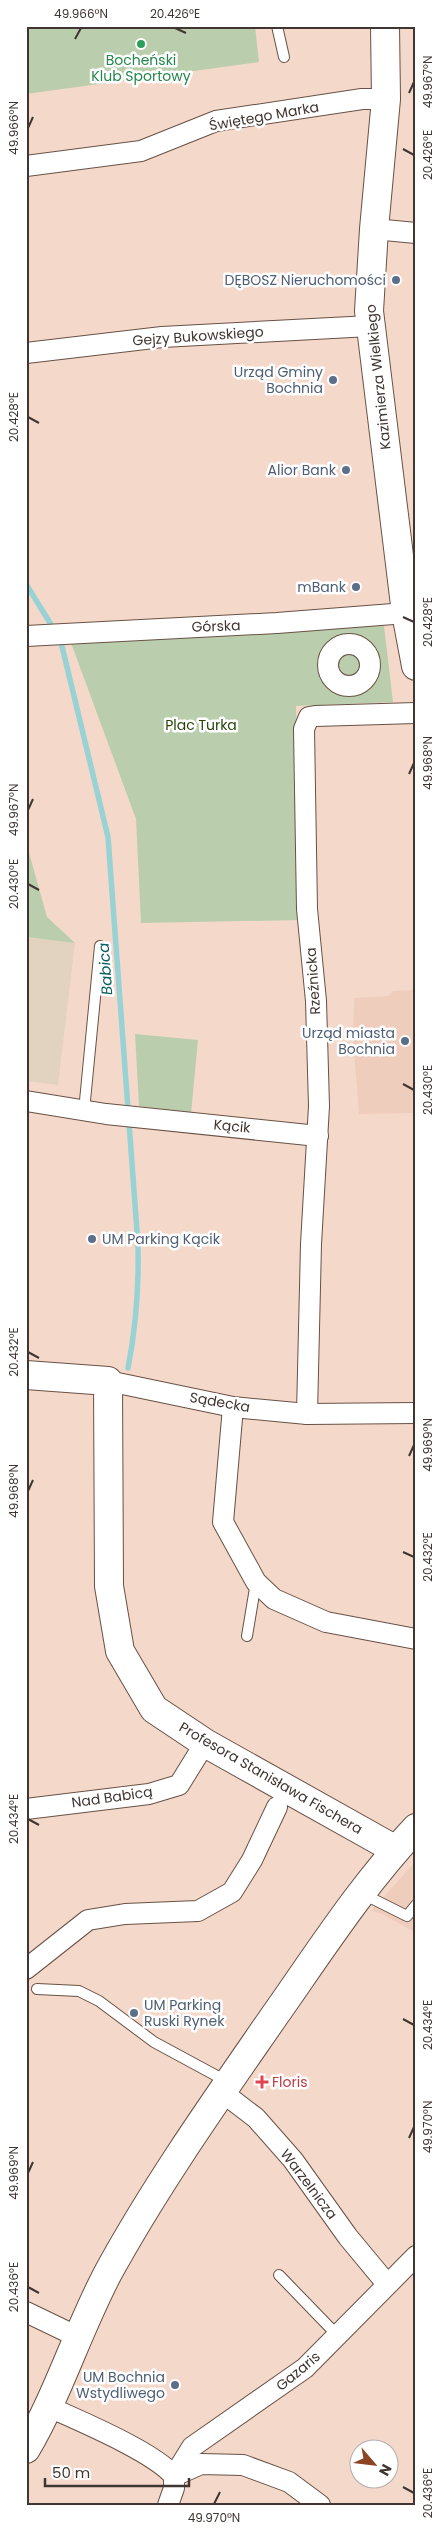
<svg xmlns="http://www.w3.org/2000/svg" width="442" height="2531" viewBox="0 0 442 2531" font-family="Poppins,sans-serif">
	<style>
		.built { fill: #efcdbc }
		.education { fill: #e1d3c0 }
		.green { fill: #baceae }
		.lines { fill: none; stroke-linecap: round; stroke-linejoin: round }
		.stream { stroke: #98d2d4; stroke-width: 5.5 }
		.lane-casing { stroke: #685145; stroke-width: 12 }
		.street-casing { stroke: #685145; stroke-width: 22 }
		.secondary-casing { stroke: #685145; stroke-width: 30 }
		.lane { stroke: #fff; stroke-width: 10 }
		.street { stroke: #fff; stroke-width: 20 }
		.secondary { stroke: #fff; stroke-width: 28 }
		.ticks { fill: none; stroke: #403631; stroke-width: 2 }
		.leisure-dot { fill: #2e9e5b; stroke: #fff; stroke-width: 2 }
		.service-dot { fill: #5c6f8a; stroke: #fff; stroke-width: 2 }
		.health-dot { fill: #e0444e; stroke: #fff; stroke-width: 2 }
		.labels { text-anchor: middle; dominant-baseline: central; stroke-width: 5; stroke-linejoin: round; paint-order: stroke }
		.leisure-label { font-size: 14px; fill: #27864d; stroke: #fff }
		.street-label { font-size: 14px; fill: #403631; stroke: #fff }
		.service-label { font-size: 14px; fill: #4e5e75; stroke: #fff; text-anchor: end }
		.park-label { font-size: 14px; fill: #27450b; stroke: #fff }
		.health-label { font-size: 14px; fill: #be3a42; stroke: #fff; text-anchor: start }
		.water-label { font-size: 15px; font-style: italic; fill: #0b5e61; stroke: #fff }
		.neatline { fill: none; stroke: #403631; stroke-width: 2 }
		.ticks-label { font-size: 12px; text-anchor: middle; fill: #403631 }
	</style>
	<rect width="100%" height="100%" fill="#f4d9cb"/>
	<g class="built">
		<path d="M416,990v123l-57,1 -6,-74 1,-42 34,-2 5,-5z"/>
		<path d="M416,1861v72l-34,-19 -11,-3z"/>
	</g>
	<path class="education" d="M26,937l49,6 -17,142 -32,-4z"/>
	<g class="green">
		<path d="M26,26h229l4,36 -233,32z"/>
		<path d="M384,626l9,76 -97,4 5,214 -160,3 -5,-104 -65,-176 6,-9z"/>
		<path d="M26,842l21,75 28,26 -49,-6z"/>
		<path d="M135,1034l63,6 -7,74 -52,-8z"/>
	</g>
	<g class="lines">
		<g class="stream">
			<path d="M26,584l29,47"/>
			<path d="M60,638l48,199 30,408c1,42 -2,82 -10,123"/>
		</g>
		<g class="lane-casing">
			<g id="lane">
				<path d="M277,26l7,31"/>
				<path d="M84,1111l16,-165"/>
				<path d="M247,1636l9,-54"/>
				<path d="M363,1894l44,22 9,-11"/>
				<path d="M37,1989l42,2 20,10 55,41 74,40"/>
				<path d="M279,2275l59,61"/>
			</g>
		</g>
		<g class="street-casing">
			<g id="street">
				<path d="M26,166l115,-15 75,-30 146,-22h24"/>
				<path d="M374,229l42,4"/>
				<path d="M26,353l136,-16 208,-11"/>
				<path d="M26,636l251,-13 129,-10"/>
				<circle cx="349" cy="665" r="21"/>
				<path d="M26,1101l80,13 212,22"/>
				<path d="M108,1381l125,26 74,7 109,-1"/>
				<path d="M233,1407l-10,115 33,60 18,17 52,23 90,17"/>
				<path d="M307,1414l4,-170 8,-138 -3,-105 -9,-92 -3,-180 5,-12 6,-1 101,-3"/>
				<path d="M26,1809l123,-15 30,-9 26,-42"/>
				<path d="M26,1969l62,-49 37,-6 73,-3 34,-19 20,-32 25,-53"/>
				<path d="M222,2092l34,26 37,42 55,77 39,47"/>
				<path d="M26,2312l52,25"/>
				<path d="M49,2407c31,14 105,45 125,69"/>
				<path d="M174,2476l18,-29 113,-79 111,-112"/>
				<path d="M174,2476l27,-12 42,1 46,17 31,23"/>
				<path d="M168,2505l6,-17v-12"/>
			</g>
		</g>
		<g class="secondary-casing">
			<g id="secondary">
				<path d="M385,26l1,73 -12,130 -5,82 37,302 10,53"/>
				<path d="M26,1375l82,6 1,205 11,65 34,58 51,34 191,107"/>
				<path d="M26,2449c33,-56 52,-120 83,-178 49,-89 108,-172 166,-256 45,-64 88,-131 141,-187"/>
			</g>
		</g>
		<use href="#lane" class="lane"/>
		<use href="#street" class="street"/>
		<use href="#secondary" class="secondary"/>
	</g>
	<path class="ticks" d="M175,28l11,5M75,39l6,-11M409,93l5,-11M28,128l5,-11M403,149l11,6M28,417l11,6M403,617l11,5M409,774l5,-11M28,810l5,-11M28,884l11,6M403,1084l11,6M28,1352l11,6M409,1456l5,-11M28,1491l5,-11M403,1552l11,5M28,1819l11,6M403,2019l11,6M409,2138l5,-11M28,2173l5,-11M28,2287l11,6M403,2487l11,6M214,2504l6,-12"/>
	<circle class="leisure-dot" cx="141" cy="44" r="5"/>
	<g class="service-dot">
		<circle cx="396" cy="280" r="5"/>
		<circle cx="333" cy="380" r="5"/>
		<circle cx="346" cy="470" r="5"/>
		<circle cx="356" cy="587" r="5"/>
		<circle cx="405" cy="1041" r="5"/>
		<circle cx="92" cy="1239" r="5"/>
		<circle cx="134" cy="2013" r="5"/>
		<circle cx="175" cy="2385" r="5"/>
	</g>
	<path class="health-dot" d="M259.5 2074.5h5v5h5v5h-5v5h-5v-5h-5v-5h5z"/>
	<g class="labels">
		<g class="leisure-label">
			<text x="141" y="60">Bocheński<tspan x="141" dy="16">Klub Sportowy</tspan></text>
		</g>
		<g class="street-label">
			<text transform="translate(264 116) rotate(-10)">Świętego Marka</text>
			<text transform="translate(198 336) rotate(-4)">Gejzy Bukowskiego</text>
			<text transform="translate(378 377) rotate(-96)">Kazimierza Wielkiego</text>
			<text transform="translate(216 626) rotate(-2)">Górska</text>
			<text transform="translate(313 981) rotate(-94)">Rzeźnicka</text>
			<text transform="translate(232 1126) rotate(5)">Kącik</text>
			<text transform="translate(220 1402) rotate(10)">Sądecka</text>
			<text transform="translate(271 1778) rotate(30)">Profesora Stanisława Fischera</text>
			<text transform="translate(112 1797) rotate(-8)">Nad Babicą</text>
			<text transform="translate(309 2184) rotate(53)">Warzelnicza</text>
			<text transform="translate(298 2371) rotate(-40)">Gazaris</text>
		</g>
		<g class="service-label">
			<text x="386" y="280">DĘBOSZ Nieruchomości</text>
			<text x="323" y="372">Urząd Gminy<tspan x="323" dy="16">Bochnia</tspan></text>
			<text x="336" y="470">Alior Bank</text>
			<text x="346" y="587">mBank</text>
			<text x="395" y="1033">Urząd miasta<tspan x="395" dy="16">Bochnia</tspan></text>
			<text x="102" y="1239" text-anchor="start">UM Parking Kącik</text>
			<text x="144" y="2005" text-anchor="start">UM Parking<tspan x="144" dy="16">Ruski Rynek</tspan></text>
			<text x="165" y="2377">UM Bochnia<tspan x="165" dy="16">Wstydliwego</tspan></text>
		</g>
		<g class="park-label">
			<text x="201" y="725">Plac Turka</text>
		</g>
		<g class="health-label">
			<text x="272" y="2082">Floris</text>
		</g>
		<g class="water-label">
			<text transform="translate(105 969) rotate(-94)">Babica</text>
		</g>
	</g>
	<rect width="442" height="2531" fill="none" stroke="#ffffff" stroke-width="55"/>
	<g transform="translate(374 2464) rotate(118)"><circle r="24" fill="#ffffff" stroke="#b3afad"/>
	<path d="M0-4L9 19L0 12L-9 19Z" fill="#8c4523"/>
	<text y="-8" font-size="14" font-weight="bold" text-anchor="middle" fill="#403631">N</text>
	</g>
	<path d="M45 2478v8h144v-8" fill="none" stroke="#403631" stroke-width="2.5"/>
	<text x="52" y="2478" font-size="15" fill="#403631" stroke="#ffffff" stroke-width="4" paint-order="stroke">50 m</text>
	<rect x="28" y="28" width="386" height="2476" class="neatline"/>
	<g class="ticks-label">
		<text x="81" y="18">49.966°N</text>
		<text x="175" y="18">20.426°E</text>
		<text transform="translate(428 82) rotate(-90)" y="4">49.967°N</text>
		<text transform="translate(14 128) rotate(-90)" y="4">49.966°N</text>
		<text transform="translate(428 155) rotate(-90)" y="4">20.426°E</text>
		<text transform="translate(14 417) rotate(-90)" y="4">20.428°E</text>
		<text transform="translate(428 622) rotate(-90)" y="4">20.428°E</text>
		<text transform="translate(428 763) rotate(-90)" y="4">49.968°N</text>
		<text transform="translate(14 810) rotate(-90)" y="4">49.967°N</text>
		<text transform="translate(14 884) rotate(-90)" y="4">20.430°E</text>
		<text transform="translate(428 1090) rotate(-90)" y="4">20.430°E</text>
		<text transform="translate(14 1352) rotate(-90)" y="4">20.432°E</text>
		<text transform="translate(428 1445) rotate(-90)" y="4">49.969°N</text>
		<text transform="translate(14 1491) rotate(-90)" y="4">49.968°N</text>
		<text transform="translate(428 1557) rotate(-90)" y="4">20.432°E</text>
		<text transform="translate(14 1819) rotate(-90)" y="4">20.434°E</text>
		<text transform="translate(428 2025) rotate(-90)" y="4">20.434°E</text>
		<text transform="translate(428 2127) rotate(-90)" y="4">49.970°N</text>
		<text transform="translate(14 2173) rotate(-90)" y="4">49.969°N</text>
		<text transform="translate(14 2287) rotate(-90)" y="4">20.436°E</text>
		<text transform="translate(428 2493) rotate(-90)" y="4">20.436°E</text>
		<text x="214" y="2522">49.970°N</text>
	</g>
</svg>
